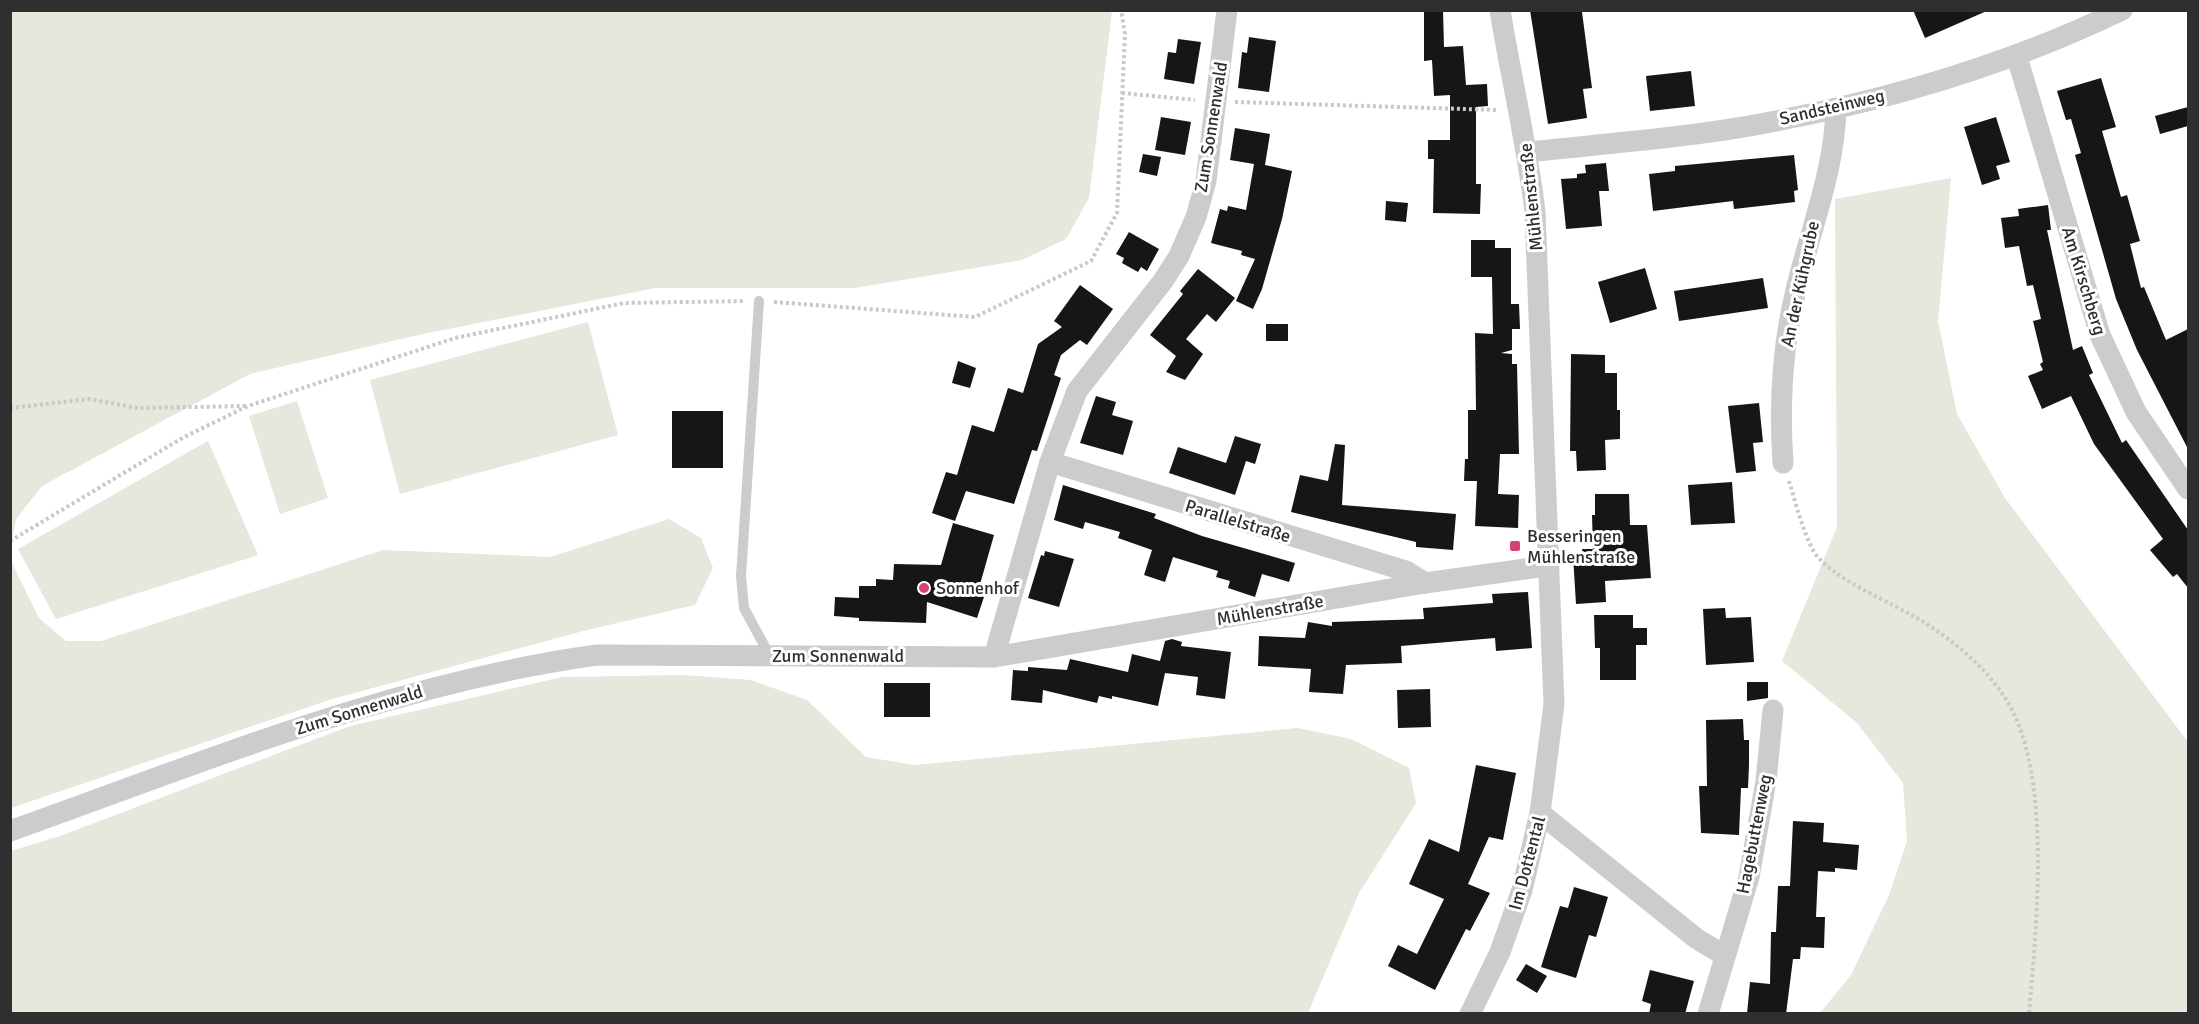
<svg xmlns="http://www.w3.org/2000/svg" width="2199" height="1024" viewBox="0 0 2199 1024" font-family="Signika,sans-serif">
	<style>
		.green { fill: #e5e8dc }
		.building { fill: #161616 }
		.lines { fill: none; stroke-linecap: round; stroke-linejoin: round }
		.path { stroke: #c9c9c9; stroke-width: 4; stroke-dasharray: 3 3; stroke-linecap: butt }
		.service { stroke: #ccc; stroke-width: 10 }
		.minor { stroke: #ccc; stroke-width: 21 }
		.poi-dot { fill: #d44472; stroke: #fff; stroke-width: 2 }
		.labels { text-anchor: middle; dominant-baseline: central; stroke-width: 6; stroke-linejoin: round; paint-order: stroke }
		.street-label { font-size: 18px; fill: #2f2f2f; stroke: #fff }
		.poi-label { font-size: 18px; fill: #2f2f2f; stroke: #fff; text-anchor: start }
	</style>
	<rect width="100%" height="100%" fill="#fff"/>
	<g class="green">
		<path d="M11,10h1101v1l-23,187 -23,41 -44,21 -168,28h-199l-232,46 -173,40 -208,112 -26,33 -5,28z"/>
		<path d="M1951,178l-13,143 19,93 48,84 183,244v271h-368l31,-38 38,-80 18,-54 -4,-58 -46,-60 -75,-62 55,-134 -2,-328z"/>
		<path d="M588,322l30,113 -218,59 -30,-114z"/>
		<path d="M297,401l31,97 -48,16 -31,-98z"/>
		<path d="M208,441l50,114 -202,64 -38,-70z"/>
		<path d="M669,519l32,19 12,30 -18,37 -108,25 -255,69 -321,109v-247l28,57 27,23h35l282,-91 167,7z"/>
		<path d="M683,675l68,5 56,20 59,57 49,8 383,-37 53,11 58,29 7,35 -57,90 -51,120h-1297v-162l49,-15 290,-110 212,-49z"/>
	</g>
	<g class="building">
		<path d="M1424,10h19l1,37 19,-1 3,39 21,-1 1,22 -12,1v77h5l-1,30 -47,-1 1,-54h-6v-19h22v-45l-16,1 -2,-36 -8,1z"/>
		<path d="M1530,10l52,2 10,76 -9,1 4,29 -39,6z"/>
		<path d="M1913,10h76l-64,28z"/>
		<path d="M1249,37l27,4 -7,51 -31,-4 4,-36 5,1z"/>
		<path d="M1178,39l23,3 -7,42 -30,-5 4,-27 8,1z"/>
		<path d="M1691,71l4,35 -45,5 -4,-35z"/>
		<path d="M2101,78l15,49 -14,4 19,66 6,-2 13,46 -10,3 11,44 3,-1 22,53 22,-11v120l-51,-99 -21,-51 -41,-144 6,-2 -10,-34 -5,1 -9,-29z"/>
		<path d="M2188,107v19l-28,8 -5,-18z"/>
		<path d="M1161,117l30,5 -6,33 -30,-5z"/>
		<path d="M1996,117l14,45 -14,4 4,13 -18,6 -18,-58z"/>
		<path d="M1235,128l35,6 -5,31 27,6 -10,48 -20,70 -9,20 -17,-8 19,-42 -14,-4 1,-4 -31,-8 9,-34 7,2 1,-5 18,4 8,-46 -24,-4z"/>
		<path d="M1143,154l18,3 -4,19 -18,-4z"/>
		<path d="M1794,155l4,35 -4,1 1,11 -61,7 -1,-8 -80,10 -4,-37 26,-3v-5z"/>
		<path d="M1606,163l3,28h-10l3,35 -36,3 -5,-50 16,-1v-4l9,-1 -1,-8z"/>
		<path d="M1386,201l22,2 -2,19 -21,-2z"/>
		<path d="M2048,205l3,25h-4l26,120 9,-4 11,27 -4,2 33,68 4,-3 62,90v58l-11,-14 -4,3 -23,-27 13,-11 -69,-95 -23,-48 -29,13 -14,-33 15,-6 -3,-6 3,-2 -10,-41 8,-2 -8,-34 -6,1 -8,-40 -14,2 -4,-30 18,-2 -1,-7z"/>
		<path d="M1129,232l30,17 -12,22 -6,-4 -3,5 -16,-9 2,-5 -8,-4z"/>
		<path d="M1471,240h24v8h16v56h8l1,25h-8v21l-11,3 11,1v10h5l2,90h-19l-2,40 21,1 -1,33 -43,-2 2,-45h-13l1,-22h3v-49h8l-1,-77 18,1 -1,-57h-21z"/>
		<path d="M1645,268l12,41 -47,14 -12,-41z"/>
		<path d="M1198,269l37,29 -19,24 -9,-8 -21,25 17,15 -18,26 -19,-8 10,-16 -26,-21 33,-41 -3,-3z"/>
		<path d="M1763,278l5,30 -89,13 -5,-30z"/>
		<path d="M1080,285l33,24 -26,36 -7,-5 -19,15 -7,20 7,3 -24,73 -5,-1 -18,54 -48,-13 -11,30 -23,-8 14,-41 11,3 15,-50 22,7 14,-44 15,5 15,-49 24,-17 -8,-6z"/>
		<rect x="1266" y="324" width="22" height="17"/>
		<path d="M1571,354l34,1v18h12v37h3v29l-15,1 1,30 -29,1 -1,-20h-6z"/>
		<path d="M958,361l18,7 -6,20 -18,-5z"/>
		<path d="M1096,396l20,6 -4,13 21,6 -10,34 -43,-12z"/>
		<path d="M1759,403l4,39 -10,1 3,28 -20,2 -8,-67z"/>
		<rect x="672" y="411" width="51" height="57"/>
		<path d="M1235,436l26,8 -6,20 -9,-3 -11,34 -66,-22 9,-26 48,16z"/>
		<path d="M1335,444l10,1 -3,60 114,9 -3,36 -37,-3v-5l-125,-30 9,-37 28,6z"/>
		<path d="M1732,482l3,41 -44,2 -3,-40z"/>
		<path d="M1063,485l93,29 -2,4 48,18 93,27 -6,19 -27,-8 -7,23 -27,-9 2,-7 -14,-4 2,-6 -45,-14 -8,25 -21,-7 8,-25 -34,-12 2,-6 -35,-10 -2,7 -29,-9z"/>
		<path d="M1595,494h34l1,31h17l4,53 -46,3 1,21 -30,2 -3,-48h10l-1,-7h11l-1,-34h3z"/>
		<path d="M953,523l41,12 -17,60 7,2 -7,21 -50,-16 -1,21 -67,-2v-3l-25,-2 1,-19 24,1v-12h17v-7l17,1 1,-16 47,1z"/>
		<path d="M1045,551l29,8 -15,48 -31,-9 13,-43 3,1z"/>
		<path d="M1528,592l4,56 -36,3 -1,-13 -94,8 1,17 -56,2 -3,29 -34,-2 2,-23 -53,-3 1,-30 46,2 3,-16 24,4v-4l92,-3 -1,-11 70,-5 -1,-9z"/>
		<path d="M1725,608l1,10 25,-1 3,45 -48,3 -3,-56z"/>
		<path d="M1594,615h39v13h14v17h-11v35h-36v-32h-5z"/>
		<path d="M1172,639l10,3 -1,4 50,6 -6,47 -29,-4 2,-18 -33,-4 -7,33 -46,-10v3l-13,-3 -2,7 -54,-13 -1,13 -31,-3 2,-30 15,1v-4l39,3 3,-11 58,13 4,-18 28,7 5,-20z"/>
		<path d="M1747,682h21v16l-21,3z"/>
		<rect x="884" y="683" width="46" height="34"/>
		<path d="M1430,689l1,38 -33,1 -1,-38z"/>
		<path d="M1743,719l1,21h5v25l-1,23h-7l-2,47 -38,-2 -2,-47h8l-1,-66z"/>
		<path d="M1476,765l40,8 -13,67 -14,-3 -21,47 22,9 -20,38 -4,-2 -31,61 -47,-24 10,-21 19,9 27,-55 -35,-15 20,-45 30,13z"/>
		<path d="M1793,821l31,2 -1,19 36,3 -2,25 -22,-2v4l-17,-1 -2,46h9l-1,31 -23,-1 -1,12h-7l-7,55h-39l3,-32 20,2 1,-52h5l2,-46h12z"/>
		<path d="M1574,887l34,10 -12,40 -7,-2 -13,43 -35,-11 19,-61 8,2z"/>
		<path d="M1526,964l21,12 -10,17 -21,-13z"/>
		<path d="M1650,970l44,11 -9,33h-36l2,-10 -9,-3z"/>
	</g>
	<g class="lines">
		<g class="path">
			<path d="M1122,93l73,7"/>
			<path d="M1235,102l262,8"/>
			<path d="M774,302l201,15 116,-56 26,-48 8,-179 -4,-24"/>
			<path d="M10,408l80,-9 47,9 109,-2"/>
			<path d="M1789,481c7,23 13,48 24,69 14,27 82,54 109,71 33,21 64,46 85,80 46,75 29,227 22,313"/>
			<path d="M10,541l174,-104 64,-31 207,-68 169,-35 121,-2"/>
		</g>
		<path class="service" d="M759,301l-18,275 3,32 26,48"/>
		<g class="minor">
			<path d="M2017,57l83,278 36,77 52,77"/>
			<path d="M1528,152c84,-9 170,-15 253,-32 118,-23 233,-58 341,-110"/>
			<path d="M1050,462l356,109 19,12"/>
			<path d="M1783,463c-4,-58 -1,-116 13,-173 14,-59 39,-121 40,-182"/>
			<path d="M994,657l56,-195 27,-71 86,-110 16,-25 17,-39 10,-36 21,-171"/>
			<path d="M1540,813l157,126 27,16"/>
			<path d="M10,831c193,-69 384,-148 587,-176l397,2 431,-74 122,-17"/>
			<path d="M1470,1014l30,-62 22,-62 18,-77 14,-109 -19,-492c-8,-68 -24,-134 -35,-202"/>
			<path d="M1708,1014l41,-137 17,-96 7,-71"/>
		</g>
	</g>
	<g class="poi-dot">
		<rect x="1509" y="540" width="12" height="12" rx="3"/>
		<circle cx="924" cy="588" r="6"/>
	</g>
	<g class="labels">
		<g class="street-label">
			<text transform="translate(1832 107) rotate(-13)">Sandsteinweg</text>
			<text transform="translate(1211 127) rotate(-81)">Zum Sonnenwald</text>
			<text transform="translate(1531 197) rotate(-96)">Mühlenstraße</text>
			<text transform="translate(2084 281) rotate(73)">Am Kirschberg</text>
			<text transform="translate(1800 284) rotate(-78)">An der Kühgrube</text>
			<text transform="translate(1238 521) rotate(17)">Parallelstraße</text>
			<text transform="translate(1270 610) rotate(-10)">Mühlenstraße</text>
			<text x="838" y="656">Zum Sonnenwald</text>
			<text transform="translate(359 710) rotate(-17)">Zum Sonnenwald</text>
			<text transform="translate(1754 834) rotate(-79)">Hagebuttenweg</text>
			<text transform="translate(1527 863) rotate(-75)">Im Dottental</text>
		</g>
		<g class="poi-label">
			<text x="1527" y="536">Besseringen<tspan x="1527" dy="21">Mühlenstraße</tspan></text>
			<text x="936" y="588">Sonnenhof</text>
		</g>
	</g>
	<rect width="2199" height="1024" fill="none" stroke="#2f2f2f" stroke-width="24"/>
</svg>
